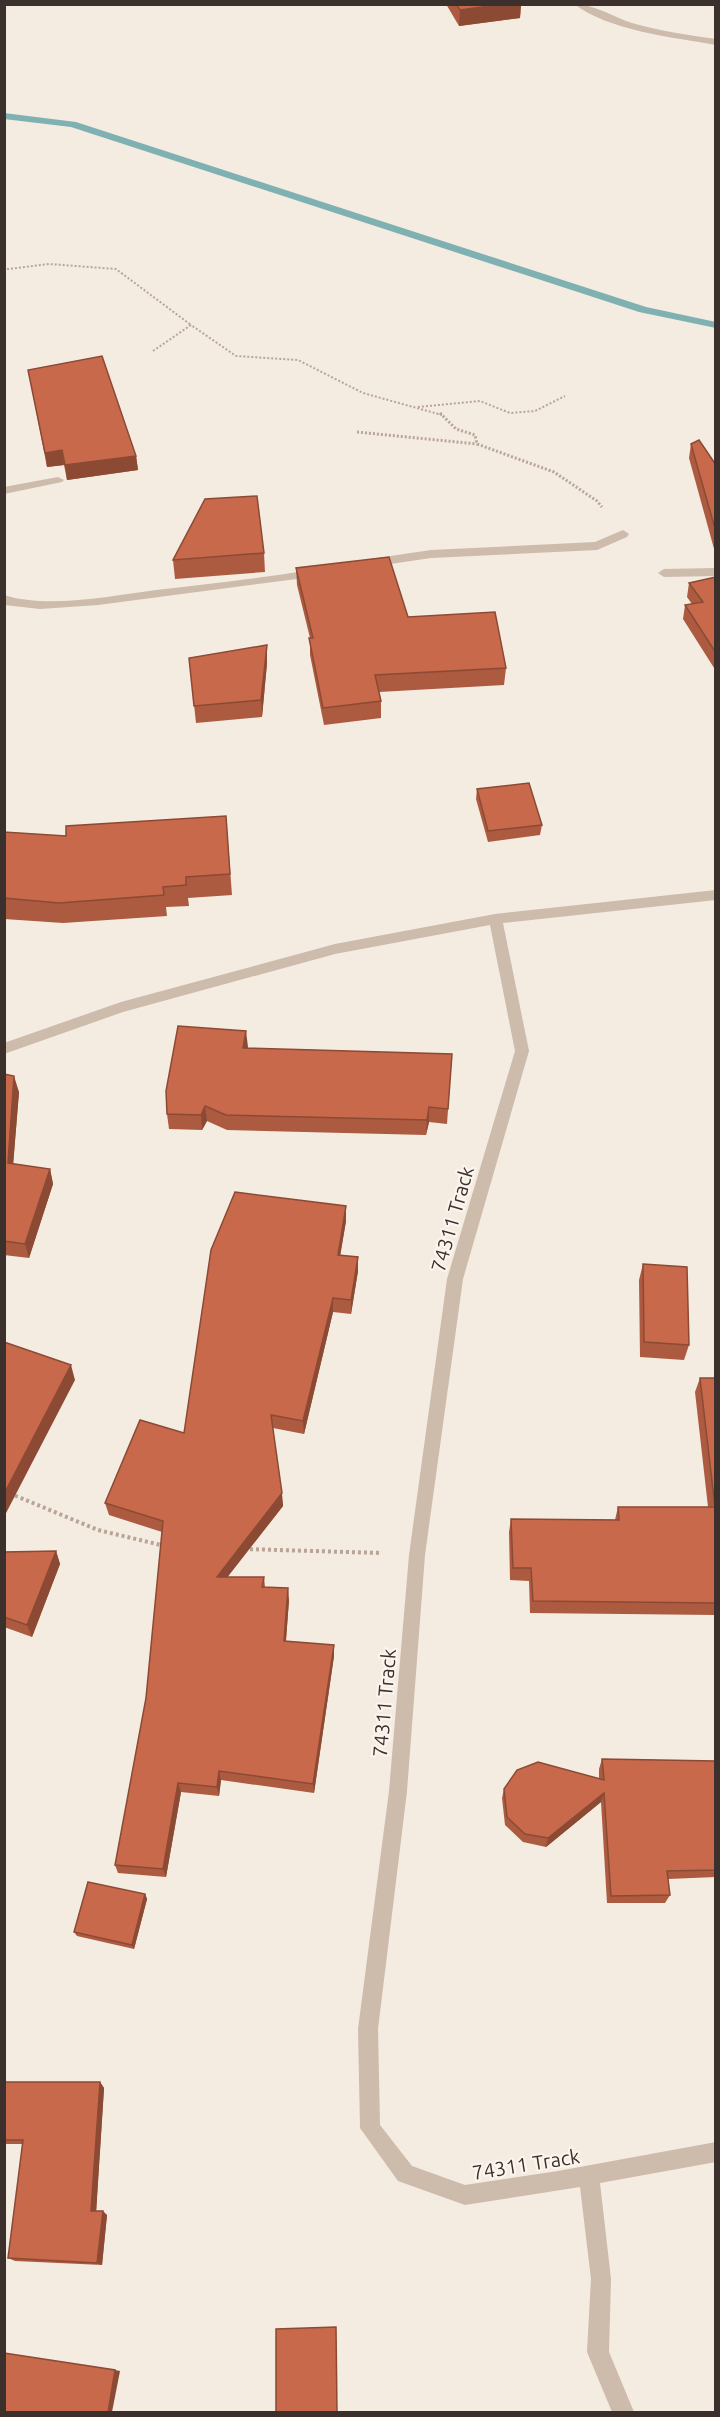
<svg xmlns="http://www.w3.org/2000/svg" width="720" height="2417" viewBox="0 0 720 2417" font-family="Ubuntu,sans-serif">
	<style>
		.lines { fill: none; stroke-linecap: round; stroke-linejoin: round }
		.stream { fill: #7fb0b2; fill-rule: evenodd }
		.path-far2 { stroke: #b9a596; stroke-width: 2; stroke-dasharray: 2 2; stroke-linecap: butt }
		.path-far1 { stroke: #b9a596; stroke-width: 3; stroke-dasharray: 2 2; stroke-linecap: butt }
		.path { stroke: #b9a596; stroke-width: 4; stroke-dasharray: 3 3; stroke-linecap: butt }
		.minor { fill: #cdbbac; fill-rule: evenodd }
		.wall { fill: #ac5a40 }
		.shaded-wall { fill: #8c4a34 }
		.building { fill: #c8694b; stroke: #8c4a34; stroke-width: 1.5 }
		.labels { text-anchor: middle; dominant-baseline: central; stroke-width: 4.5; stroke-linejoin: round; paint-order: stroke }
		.street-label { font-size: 20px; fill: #3b302b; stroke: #fbf5ee }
	</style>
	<rect width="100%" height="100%" fill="#f4ebe1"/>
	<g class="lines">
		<path class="stream" d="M4,113l72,9 570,185 70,15v6l-77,-16 -568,-185 -67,-8z"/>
		<g class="path-far2">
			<path d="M4,266l4,3 41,-5 67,5 75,56"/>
			<path d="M153,351l38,-26 45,31 62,4 65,33 79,22"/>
			<path d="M418,407l62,-6 30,12 25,-2 30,-15"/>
		</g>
		<g class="path-far1">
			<path d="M440,413l16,16 19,6 2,9 77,28 43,29 5,6"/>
			<path d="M357,432l120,12"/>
		</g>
		<g class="path">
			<path d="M4,1491l94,39 67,16"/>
			<path d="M244,1549l137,4"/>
		</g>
		<g class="minor">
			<path d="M574,4c20,0 39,13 58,19 27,8 56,12 84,16v6c-44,-8 -106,-14 -142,-41z"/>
			<path d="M58,477l6,3 -2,2 -58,12v-7z"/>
			<path d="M623,530l6,4 -2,3 -30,13 -166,8 -61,9 -6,-4 6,-4 61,-9 164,-8z"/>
			<path d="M716,568v8l-52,1 -6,-4 6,-4z"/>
			<path d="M316,569l4,1v6l-222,29 -58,4 -36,-4v-10c44,14 106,1 152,-5 53,-6 107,-12 160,-21z"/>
			<path d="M716,890v10l-213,23 26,128 -66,228 -38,276 -18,236 -29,238 2,96 32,41 53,19 93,-14 158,-29v20l-116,21 11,96 -2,73 25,60h-22l-25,-60 4,-73 -11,-92 -115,18 -67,-24 -38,-53 -2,-99 31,-238 20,-236 38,-276 68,-228 -25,-126 -155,29 -212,58 -119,42v-11l117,-41 214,-58 160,-30z"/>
		</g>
	</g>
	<g class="wall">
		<path d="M446,4h75l-1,14 -61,8z"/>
		<path d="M28,370l108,86 2,14 -71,10 -3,-15 -17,2z"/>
		<path d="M691,444l25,21v91l-27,-98z"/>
		<path d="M264,553l1,19 -90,7 -2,-19z"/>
		<path d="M296,568l112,49 98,51 -2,17 -125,7 2,9v17l-57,7 -14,-70v-17l-13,-53z"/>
		<path d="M716,577v94l-33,-52 2,-14 7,-1 -5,-7 2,-14z"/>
		<path d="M189,658l78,5 -5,54 -66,6z"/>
		<path d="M477,789l65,36 -2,10 -52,7 -12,-43z"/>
		<path d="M226,816l6,79 -44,3 1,8 -23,1 1,9 -104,7 -59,-4v-87l62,4z"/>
		<path d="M248,1047l-1,1 205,6 -5,70 -18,-2 -3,13 -199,-5 -20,-9 -5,9 -33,-1 -2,-15z"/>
		<path d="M4,1074l15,18 -6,72 37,5 3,15 -24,74 -25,-3z"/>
		<path d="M346,1206v15l-6,34 18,2v14l-7,43 -18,-2 -29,122 -31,-6 10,78 -56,71h37l1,10 24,13 -3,41 48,4v11l-20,137 -93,-13 -2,16 -38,-4 -15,85 -48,-4 -3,-8 31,-167 16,-166 -53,-17 -4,-12 79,-70z"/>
		<path d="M643,1264l46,81 -5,15 -44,-3 -1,-77z"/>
		<path d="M700,1378h16v237l-186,-2 -1,-32 -19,-1 -1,-48 2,-13 104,1 3,-13h90l-13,-115z"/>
		<path d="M56,1551l4,13 -28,73 -28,-10v-74z"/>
		<path d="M602,1759l114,2v116l-48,2 2,16 -5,8h-58l-6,-101 -55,45 -23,-5 -18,-17 -3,-27 2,-9 95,-10v-10z"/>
		<path d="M145,1894l2,5 -13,50 -57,-13 -3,-4z"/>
		<path d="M4,2082h96l4,6 -8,123 11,4 -5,50 -87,-4 -7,-3 15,-114h-19z"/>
	</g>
	<g class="shaded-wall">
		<path d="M504,4h17l-1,14 -61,8 1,-16z"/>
		<path d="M62,450l2,15 -17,2 -2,-14z"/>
		<path d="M136,456l2,14 -71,10 -2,-15z"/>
		<path d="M267,645v18l-5,54 -1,-17z"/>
		<path d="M246,1031l2,16 -3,16 -2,-15z"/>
		<path d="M14,1076l5,16 -7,87 -4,-16z"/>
		<path d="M205,1106l2,15 -5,9 -1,-15z"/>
		<path d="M429,1107v15l-3,13 1,-15z"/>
		<path d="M50,1169l3,15 -24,74 -4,-14z"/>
		<path d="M346,1206v15l-8,48v-14z"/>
		<path d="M358,1257v14l-7,43v-14z"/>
		<path d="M333,1298v14l-29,122 -1,-13z"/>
		<path d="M71,1365l4,15 -71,137v-23z"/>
		<path d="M282,1493l1,13 -64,82 -2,-11z"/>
		<path d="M56,1551l4,13 -28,73 -5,-12z"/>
		<path d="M288,1588l1,12 -4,52 -1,-11z"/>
		<path d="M334,1645v11l-20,137 -1,-9z"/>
		<path d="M219,1771l2,9 -2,16 -2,-9z"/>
		<path d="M178,1783l3,9 -15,85 -3,-8z"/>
		<path d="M604,1793l-3,9 -55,45 2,-9z"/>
		<path d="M145,1894l2,5 -13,50 -2,-4z"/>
		<path d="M100,2082l4,6 -8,127 -5,-4z"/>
		<path d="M103,2211l4,4 -5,50 -5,-2z"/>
		<path d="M115,2370l5,1 -8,41h-4z"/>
	</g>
	<g class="building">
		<path d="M456,4h48l-44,6z"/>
		<path d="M102,356l34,100 -71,9 -3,-15 -17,3 -17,-83z"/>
		<path d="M699,440l17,25v67l-25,-88z"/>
		<path d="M257,496l7,57 -91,7 32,-61z"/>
		<path d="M389,557l19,60 87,-5 11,56 -131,7 6,26 -58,7 -14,-70h4l-17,-70z"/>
		<path d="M716,577v76l-31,-48 18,-3 -14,-19z"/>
		<path d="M267,645l-6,55 -67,6 -5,-48z"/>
		<path d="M529,783l13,42 -54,6 -11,-42z"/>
		<path d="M226,816l4,58 -44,3v8l-23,2 1,8 -105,8 -55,-5v-66l62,4v-10z"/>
		<path d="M178,1026l68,5 -3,17 209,6 -4,55 -19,-2 -2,13 -201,-5 -21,-9 -4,9 -34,-1 -1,-23z"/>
		<path d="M4,1074l10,2 -6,87 42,6 -25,75 -21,-3z"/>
		<path d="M235,1192l111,14 -8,49 20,2 -7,43 -18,-2 -30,123 -32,-6 11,78 -65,84h47l-2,10 26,1 -4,53 50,4 -21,139 -94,-13 -2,16 -39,-4 -15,86 -48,-4 31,-167 17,-177 -58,-18 35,-83 44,13 27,-183z"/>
		<path d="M643,1264l44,3 2,78 -45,-3z"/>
		<path d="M4,1342l67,23 -67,129z"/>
		<path d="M700,1378h16v225l-183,-2 -2,-33h-18l-2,-49 108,1 -1,-13h97z"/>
		<path d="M56,1551l-29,74 -23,-8v-65z"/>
		<path d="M602,1759l114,2v109l-49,1 3,24 -59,1 -7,-103 -56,45 -23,-4 -18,-17 -3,-28 13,-19 21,-8 66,18z"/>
		<path d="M88,1882l57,12 -13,51 -58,-13z"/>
		<path d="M4,2082h96l-9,129h12l-6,52 -89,-5 15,-118h-19z"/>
		<path d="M336,2327l1,85h-61v-83z"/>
		<path d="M4,2353l111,17 -7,42h-104z"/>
	</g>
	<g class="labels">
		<g class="street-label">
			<text transform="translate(452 1219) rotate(-74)">74311 Track</text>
			<text transform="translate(384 1703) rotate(-85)">74311 Track</text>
			<text transform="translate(526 2164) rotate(-9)">74311 Track</text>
		</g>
	</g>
	<rect width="720" height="2417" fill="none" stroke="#3b302b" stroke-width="12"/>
</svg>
